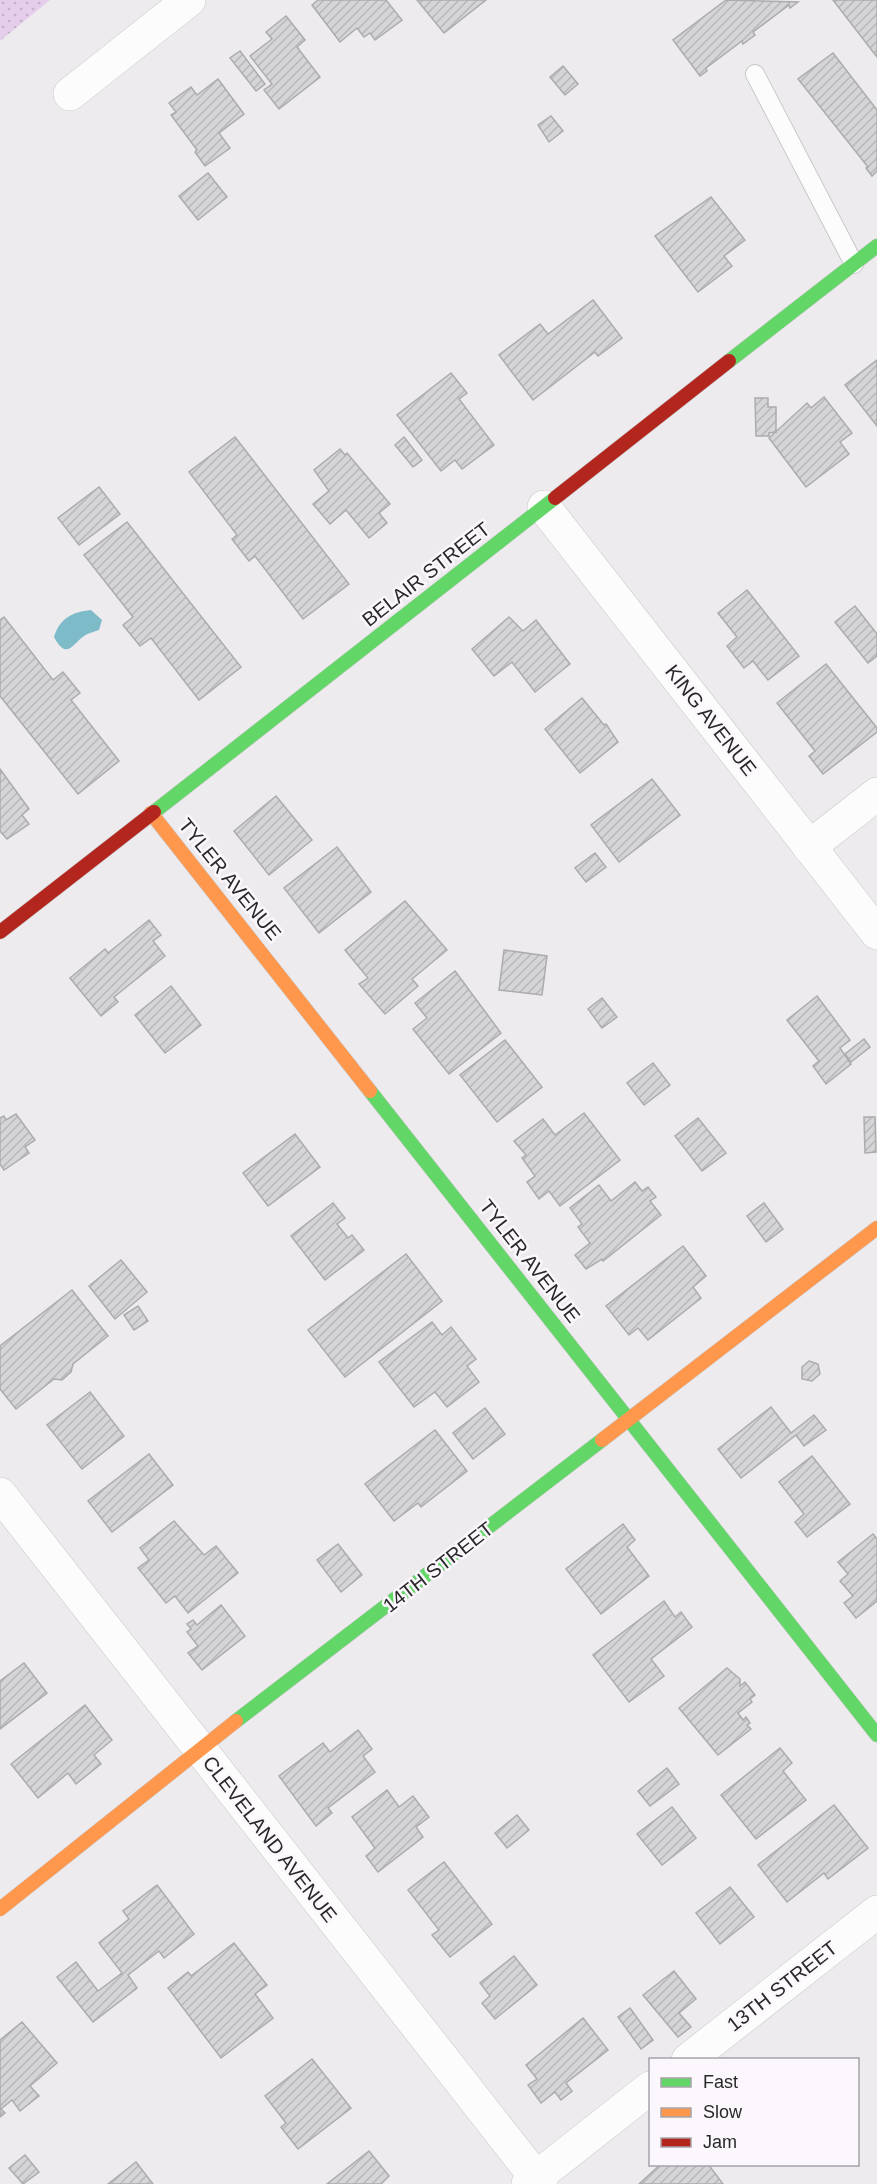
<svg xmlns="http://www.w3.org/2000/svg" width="877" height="2184" viewBox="0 0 877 2184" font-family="Helvetica,sans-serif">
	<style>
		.grass { fill: url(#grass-dots) }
		.water { fill: #7ebbc9 }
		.building { fill: url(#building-hatch); stroke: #acabad; stroke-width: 1.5 }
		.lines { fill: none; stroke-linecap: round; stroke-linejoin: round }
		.lane-casing { stroke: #c8c7c8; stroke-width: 20 }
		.street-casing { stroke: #c8c7c8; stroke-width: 34 }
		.fast-casing { stroke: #c8c7c8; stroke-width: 15 }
		.slow-casing { stroke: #c8c7c8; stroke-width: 15 }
		.jam-casing { stroke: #c8c7c8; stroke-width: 15 }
		.lane { stroke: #fcfcfc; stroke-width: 18 }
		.street { stroke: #fcfcfc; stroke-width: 33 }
		.fast { stroke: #63d668; stroke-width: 14 }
		.slow { stroke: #ff974d; stroke-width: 14 }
		.jam { stroke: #b3261e; stroke-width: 14 }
		.labels { text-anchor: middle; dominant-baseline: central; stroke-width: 5; stroke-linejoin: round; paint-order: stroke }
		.street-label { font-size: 20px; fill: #2a282a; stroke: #fbf7fd }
	</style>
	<defs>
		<pattern id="grass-dots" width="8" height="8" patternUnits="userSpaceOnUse" patternTransform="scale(1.5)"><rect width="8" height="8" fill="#e5ceec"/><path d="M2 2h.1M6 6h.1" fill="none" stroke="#c5b1cb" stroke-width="1.8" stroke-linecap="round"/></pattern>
		<pattern id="building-hatch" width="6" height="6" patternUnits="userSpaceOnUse" patternTransform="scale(1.5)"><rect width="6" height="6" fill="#d5d4d6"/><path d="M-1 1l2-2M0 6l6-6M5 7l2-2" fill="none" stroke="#b7b6b8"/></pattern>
	</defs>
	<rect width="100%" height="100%" fill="#edebee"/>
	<path class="grass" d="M0,0h50l-50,41z"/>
	<path class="water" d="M91,610l11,10 -3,10c-5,2 -11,3 -15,6 -12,8 -17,25 -30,1 6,-19 18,-25 37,-27z"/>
	<g class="building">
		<path d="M318,0h68l16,20 -27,20 -5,-7 -6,4 -7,-9 -17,14 -28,-37z"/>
		<path d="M417,0h69l-42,33z"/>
		<path d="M726,0l72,2 -8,6 -1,-3 -36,27 2,3 -12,9 -1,-3 -36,27 1,3 -7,5 -27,-36z"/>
		<path d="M833,0h44v57z"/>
		<path d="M286,16l19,24 -8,7 23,30 -41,32 -15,-19 8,-6 -22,-28 22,-17 -6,-7z"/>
		<path d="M240,51l25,33 -9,7 -26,-33z"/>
		<path d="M833,53l44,57v61l-5,5 -6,-8 2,-1 -70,-88z"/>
		<path d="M563,66l15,18 -13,11 -15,-18z"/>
		<path d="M218,79l26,35 -25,19 11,15 -25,18 -10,-14 2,-2 -26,-35 5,-3 -7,-9 22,-16 6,8z"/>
		<path d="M551,116l12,15 -14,11 -11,-17z"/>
		<path d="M208,173l19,24 -29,23 -19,-24z"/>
		<path d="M711,197l34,43 -21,16 8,10 -34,26 -43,-56z"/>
		<path d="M593,300l29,38 -24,18 -3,-4 -62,48 -34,-45 41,-31 8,10z"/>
		<path d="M877,360v66l-32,-41z"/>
		<path d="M451,373l16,20 -8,6 35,46 -32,24 -7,-9 -14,11 -44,-56z"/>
		<path d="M824,397l28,36 -12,9 9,12 -43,33 -37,-49 38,-35 4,5z"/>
		<path d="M755,398h13v9h8v25l-7,1v3h-13z"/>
		<path d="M235,437l114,147 -46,35 -48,-63 -6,5 -17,-22 5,-4 -48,-63z"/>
		<path d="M404,437l18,23 -9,7 -18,-22z"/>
		<path d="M340,449l5,6 2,-2 43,51 -11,9 8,10 -18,15 -23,-28 -16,14 -17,-20 16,-13 -15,-21z"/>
		<path d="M99,487l21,27 -41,31 -21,-27z"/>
		<path d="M127,522l114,145 -42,33 -48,-62 -11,8 -17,-21 10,-8 -49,-62z"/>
		<path d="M747,590l52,66 -31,24 -15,-19 -9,7 -17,-22 10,-9 -19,-24z"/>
		<path d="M855,606l22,28v22l-9,7 -33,-41z"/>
		<path d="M4,617l49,63 10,-8 17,21 -9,7 48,61 -41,33 -78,-98v-76z"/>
		<path d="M509,617l14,14 13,-11 34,44 -35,28 -23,-30 -18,14 -22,-27z"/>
		<path d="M826,664l51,64v4l-54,42 -14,-18 6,-5 -38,-48z"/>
		<path d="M582,698l22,27 2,-1 12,18 -38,31 -35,-44z"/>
		<path d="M0,769l29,40 -7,6 7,9 -22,15 -7,-8z"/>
		<path d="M652,779l28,36 -61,47 -28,-37z"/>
		<path d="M276,796l36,44 -43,35 -35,-44z"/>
		<path d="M337,847l34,45 -52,41 -35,-45z"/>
		<path d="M595,853l11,14 -20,15 -11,-14z"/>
		<path d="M405,901l42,49 -35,29 6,7 -33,28 -26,-30 9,-6 -23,-28z"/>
		<path d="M149,920l12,15 -8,6 12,15 -51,41 4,5 -17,14 -31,-38 35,-29 3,4z"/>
		<path d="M504,950l43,6 -5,39 -43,-5z"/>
		<path d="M455,971l46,62 -52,41 -36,-45 14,-11 -12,-15z"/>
		<path d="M171,986l30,39 -36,28 -30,-38z"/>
		<path d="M817,996l33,44 -10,8 11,16 -25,20 -13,-18 6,-5 -32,-41z"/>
		<path d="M602,998l15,19 -15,11 -14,-19z"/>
		<path d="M864,1039l6,8 -19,15 -6,-8z"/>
		<path d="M505,1040l37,47 -45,35 -37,-47z"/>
		<path d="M653,1063l17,22 -26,20 -17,-22z"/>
		<path d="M584,1113l36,47 -60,46 -11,-15 -10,8 -12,-17 8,-6 -13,-18 4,-3 -12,-14 29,-22 12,16z"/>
		<path d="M16,1114l19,26 -10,7 4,6 -25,17 -4,-6v-46l4,-2 2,4z"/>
		<path d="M864,1117h11l1,35 -11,1z"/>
		<path d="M698,1118l28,35 -24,18 -27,-35z"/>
		<path d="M295,1134l25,33 -52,39 -25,-33z"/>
		<path d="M635,1182l7,9 6,-4 8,10 -6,4 11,14 -58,46 -1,-2 -16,10 -11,-14 15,-12 -12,-16 4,-3 -12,-16 29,-23 12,16z"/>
		<path d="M333,1203l12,15 -8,6 11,14 4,-3 12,15 -39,30 -34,-44z"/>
		<path d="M764,1203l19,26 -17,13 -19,-26z"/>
		<path d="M683,1246l23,30 -13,11 8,11 -53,42 -10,-12 -9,7 -23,-29z"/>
		<path d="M406,1254l36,47 -97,76 -37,-47z"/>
		<path d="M121,1260l26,32 -32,27 -26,-33z"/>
		<path d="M72,1290l36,46 -35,28 -2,8 -9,8 -8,-1 -38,30 -16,-20v-43z"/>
		<path d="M138,1306l10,15 -14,9 -10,-15z"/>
		<path d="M432,1322l10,13 9,-8 25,32 -9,7 12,16 -32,25 -12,-15 -21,15 -35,-45z"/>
		<path d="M809,1361l9,3 2,10 -8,7 -10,-2v-12z"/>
		<path d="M90,1392l34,44 -42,33 -35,-44z"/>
		<path d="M771,1407l20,26 23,-18 12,15 -22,16 -8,-11 -55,43 -23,-29z"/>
		<path d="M485,1408l20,26 -32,25 -20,-26z"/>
		<path d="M435,1430l32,41 -46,36 -3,-4 -24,18 -29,-37z"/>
		<path d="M149,1454l24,31 -61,47 -24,-31z"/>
		<path d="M812,1456l38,48 -43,33 -12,-15 9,-8 -25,-32z"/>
		<path d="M174,1521l30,34 12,-9 22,27 -50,40 -13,-17 -9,7 -28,-35 11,-8 -9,-12z"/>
		<path d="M623,1524l12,16 -8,7 22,29 -48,38 -35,-45z"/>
		<path d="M873,1534l4,5v62l-21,17 -12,-15 9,-7 -13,-15 8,-7 -10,-12z"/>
		<path d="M338,1544l24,31 -21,17 -24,-32z"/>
		<path d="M664,1601l11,16 6,-5 11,15 -41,32 13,17 -35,26 -36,-47z"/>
		<path d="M221,1605l24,31 -43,34 -14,-17 10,-7 -11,-14 4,-3 -4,-5 6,-4 4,5z"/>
		<path d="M24,1663l23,30 -47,36v-48z"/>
		<path d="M727,1668l13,11v7l5,-4 10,13 -5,4 2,3 -14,11 5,7 3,-3 4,6 -3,2 4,4 -33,26 -39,-47z"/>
		<path d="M85,1705l27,35 -18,15 7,9 -25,20 -8,-11 -30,25 -27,-34z"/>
		<path d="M358,1730l14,19 -9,7 12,16 -47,36 4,5 -16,13 -37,-50 44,-33 7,9z"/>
		<path d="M780,1748l12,15 -9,8 23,29 -50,39 -35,-44z"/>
		<path d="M667,1768l12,16 -29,22 -12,-15z"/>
		<path d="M387,1790l12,17 14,-11 16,21 -13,10 7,10 -45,35 -12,-16 9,-8 -23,-31z"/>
		<path d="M834,1805l34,43 -40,31 -4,-6 -37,29 -29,-37z"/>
		<path d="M672,1807l24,31 -34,27 -25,-31z"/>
		<path d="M517,1815l12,15 -22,18 -12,-15z"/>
		<path d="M444,1862l48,62 -42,33 -18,-22 7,-5 -31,-40z"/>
		<path d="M157,1885l37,49 -30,24 -5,-7 -31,24 9,13 -44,34 -36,-45 19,-15 22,29 24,-18 -23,-30 30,-24 -6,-8z"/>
		<path d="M730,1887l24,30 -34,27 -24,-31z"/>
		<path d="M234,1943l33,42 -12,9 18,24 -52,40 -53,-70 20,-16 3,4z"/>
		<path d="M514,1956l23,29 -42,34 -13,-16 8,-7 -10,-13z"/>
		<path d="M674,1971l22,28 -17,14 12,14 -13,10 -35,-42z"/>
		<path d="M630,2008l23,32 -12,9 -23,-32z"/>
		<path d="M583,2018l25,32 -42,33 6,8 -11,9 -6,-8 -14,11 -13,-18 9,-6 -11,-14z"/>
		<path d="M22,2022l35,41 -27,23 9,10 -19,15 -8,-11 -11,9 4,4 -5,4v-77z"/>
		<path d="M312,2059l39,49 -53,41 -17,-22 5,-4 -21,-27z"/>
		<path d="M369,2151l20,25 -8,8h-54z"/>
		<path d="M25,2155l14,17 -16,12 -14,-16z"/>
		<path d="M136,2162l17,22h-45z"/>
		<path d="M661,2164h47l15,20h-84z"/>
	</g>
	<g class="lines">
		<g class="lane-casing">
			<path id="lane" d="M755,74l99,190"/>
		</g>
		<g class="street-casing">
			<g id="street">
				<path d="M70,94l119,-94"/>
				<path d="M544,507l333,426"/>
				<path d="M809,847l68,-53"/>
				<path d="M0,1494l541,690"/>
				<path d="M688,2060l189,-148"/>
				<path d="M528,2184l122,-96"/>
			</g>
		</g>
		<g class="fast-casing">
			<g id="fast">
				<path d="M729,361l148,-115"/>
				<path d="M154,812l401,-314"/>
				<path d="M370,1091l507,644"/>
				<path d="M236,1721l366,-281"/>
			</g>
		</g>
		<g class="slow-casing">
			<g id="slow">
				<path d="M151,813l219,278"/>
				<path d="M602,1440l275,-212"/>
				<path d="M0,1909l236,-188"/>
			</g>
		</g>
		<g class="jam-casing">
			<g id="jam">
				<path d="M555,498l174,-137"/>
				<path d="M0,932l154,-120"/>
			</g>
		</g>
		<use href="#lane" class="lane"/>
		<use href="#street" class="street"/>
		<use href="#fast" class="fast"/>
		<use href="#slow" class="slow"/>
		<use href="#jam" class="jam"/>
	</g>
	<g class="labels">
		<g class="street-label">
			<text transform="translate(426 574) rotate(-38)">BELAIR STREET</text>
			<text transform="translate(711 720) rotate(52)">KING AVENUE</text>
			<text transform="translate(230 879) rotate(51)">TYLER AVENUE</text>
			<text transform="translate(530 1261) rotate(52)">TYLER AVENUE</text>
			<text transform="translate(438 1567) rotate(-38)">14TH STREET</text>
			<text transform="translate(270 1839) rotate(52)">CLEVELAND AVENUE</text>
			<text transform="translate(782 1986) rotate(-38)">13TH STREET</text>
		</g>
	</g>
	<rect x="649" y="2058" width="210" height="108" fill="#fbf7fd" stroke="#a7a4a9" stroke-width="1.5"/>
	<rect x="661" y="2078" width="30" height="9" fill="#63d668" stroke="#a7a4a9" stroke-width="1.5"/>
	<text x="703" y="2088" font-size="18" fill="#2a282a">Fast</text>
	<rect x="661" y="2108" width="30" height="9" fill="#ff974d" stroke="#a7a4a9" stroke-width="1.5"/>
	<text x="703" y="2118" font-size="18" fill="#2a282a">Slow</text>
	<rect x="661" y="2138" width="30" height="9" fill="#b3261e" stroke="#a7a4a9" stroke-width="1.5"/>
	<text x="703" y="2148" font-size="18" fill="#2a282a">Jam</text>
</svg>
